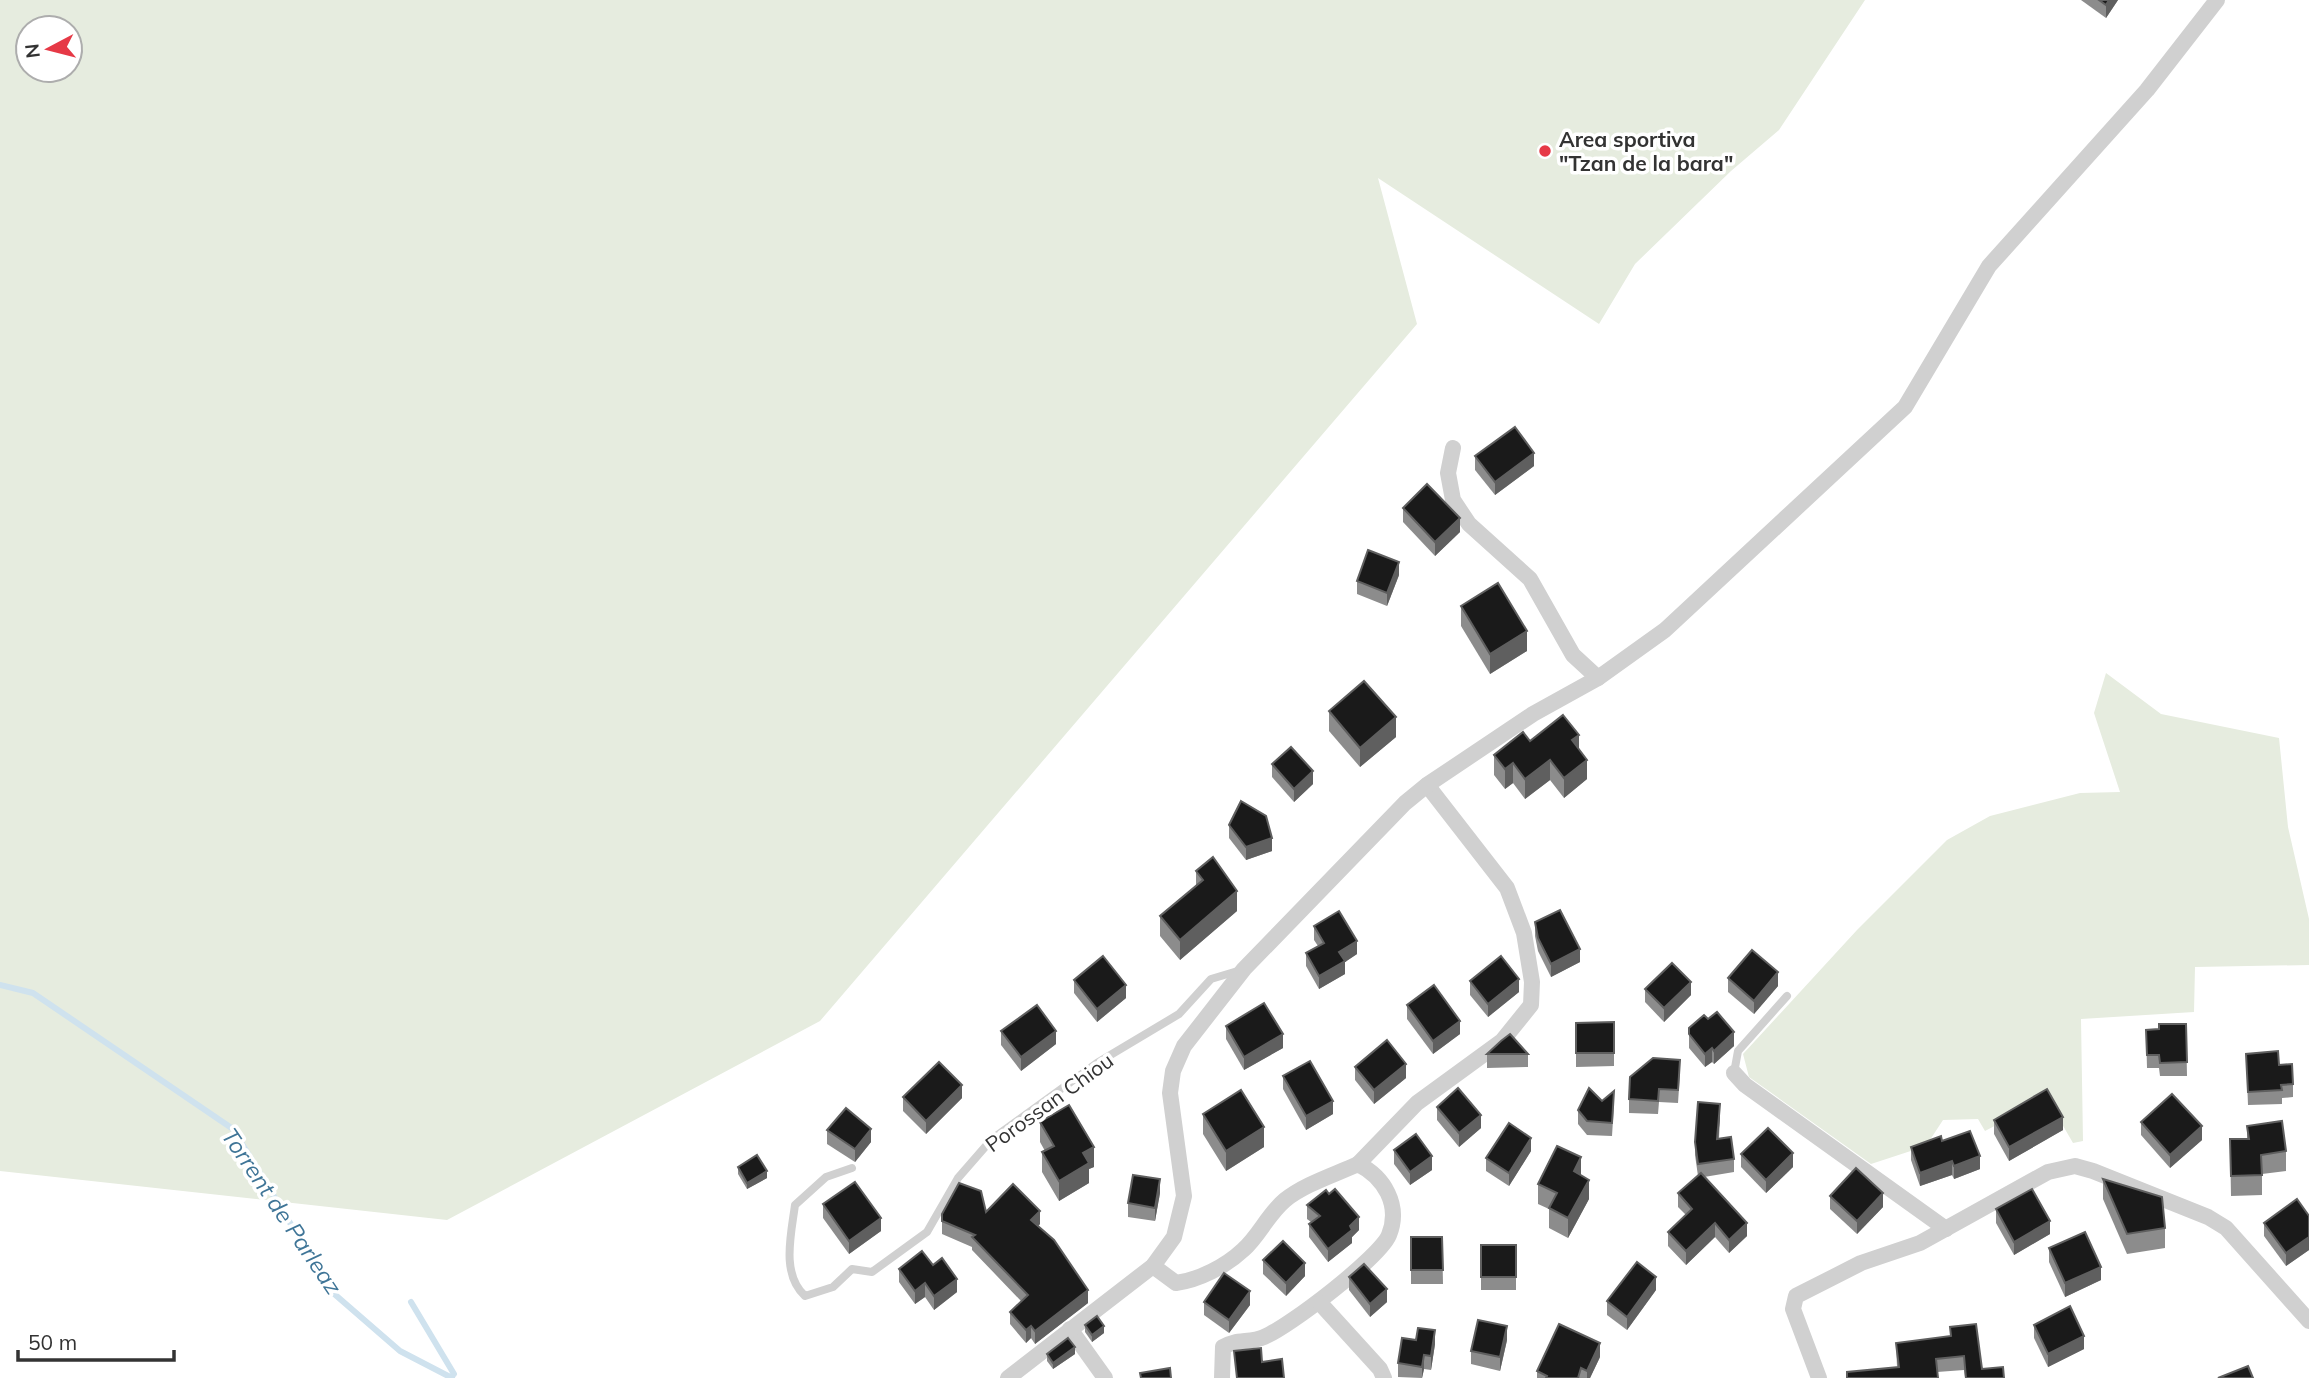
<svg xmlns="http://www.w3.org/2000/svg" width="2309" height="1378" viewBox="0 0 2309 1378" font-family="Mulish,sans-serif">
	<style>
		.green { fill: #e6ecdf; fill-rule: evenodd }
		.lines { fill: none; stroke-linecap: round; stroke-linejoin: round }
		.stream { stroke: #cfe2ee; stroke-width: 6 }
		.service { stroke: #d0d0d0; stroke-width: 8 }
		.minor { stroke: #d0d0d0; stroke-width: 16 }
		.wall { fill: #8c8c8c }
		.shaded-wall { fill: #5f5f5f }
		.building { fill: #1a1a1a; stroke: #5f5f5f; stroke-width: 2 }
		.poi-dot { fill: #e63946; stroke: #fff; stroke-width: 2.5 }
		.labels { text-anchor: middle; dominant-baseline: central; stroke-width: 7; stroke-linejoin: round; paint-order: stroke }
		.poi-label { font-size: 21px; font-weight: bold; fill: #333; stroke: #fff; text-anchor: start }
		.street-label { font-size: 21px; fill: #333; stroke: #fff }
		.water-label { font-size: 23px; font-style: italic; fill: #3f7597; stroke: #fff }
	</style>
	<rect width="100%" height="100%" fill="#fff"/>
	<g class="green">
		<path d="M0,0h1865l-86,130 -48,41 -96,93 -36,60 -221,-146 39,146 -597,697 -373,199 -447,-49zM28,28h42v42h-42z"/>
		<path d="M2106,673l55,41 118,24 9,89 21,92v46l-114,2 -1,45 -113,7 2,122 -10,2 -26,-45 -62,33 -7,-12 -35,1 -17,26 -55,18 -122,-87 -6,-23 114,-124 90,-90 43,-24 90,-23 40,-1 -26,-79z"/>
	</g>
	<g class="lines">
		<g class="stream">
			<path d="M0,985l33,8 200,136 99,163 68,59 52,27"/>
			<path d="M411,1302l43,72 -4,4"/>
		</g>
		<g class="service">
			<path d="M1734,1073l4,-22 49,-55"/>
			<path d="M852,1168l-26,9 -31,28c-4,30 -14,69 10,91l28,-9 19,-18 20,3 55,-40 31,-54 34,-39 105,-76 82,-49 32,-35 30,-9"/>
		</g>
		<g class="minor">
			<path d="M1453,448l-5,25 5,27 16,24 61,55 43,76 25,23"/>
			<path d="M1734,1073l11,12 201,144"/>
			<path d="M1358,1164l59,-61 85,-62 29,-36 1,-23 -8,-49 -17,-45 -80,-103"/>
			<path d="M1153,1266l23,17c23,-3 50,-17 67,-33 16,-14 25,-36 42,-50 20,-16 49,-25 73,-36 26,13 43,41 31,71 -9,22 -100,92 -125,102 -13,6 -29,2 -41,10l-1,31"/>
			<path d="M1320,1303l60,66 4,9"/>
			<path d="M1070,1329l35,49"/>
			<path d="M1008,1378l145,-112 21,-29 10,-41 -14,-103 3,-22 11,-25 60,-77 161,-166 22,-18 106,-71 65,-36 67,-48 240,-223 84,-141 158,-176 70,-90"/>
			<path d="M1819,1378l-26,-69 3,-13 65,-33 59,-20 128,-71 27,-6 18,5 115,46 18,11 83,93"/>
		</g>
	</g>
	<g class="wall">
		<path d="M2081,0h37l-12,18z"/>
		<path d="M1475,456l59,10 -39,29 -20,-25z"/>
		<path d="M1403,508l57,24 -25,24 -32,-34z"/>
		<path d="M1399,575l-12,31 -30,-12v-13z"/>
		<path d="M1461,606l66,45 -37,23 -29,-48z"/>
		<path d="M1329,711l67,26 -36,30 -31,-36z"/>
		<path d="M1530,741l49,8 8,30 -23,19 -14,-18 -25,19 -12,-16 -8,6 -11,-14v-20z"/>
		<path d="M1272,764l41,20 -19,18 -22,-25z"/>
		<path d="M1229,825l43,26 -26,9 -17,-22z"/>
		<path d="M1196,871l41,40 -57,49 -20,-24v-20l36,-30z"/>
		<path d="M1535,922l45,40 -29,15 -13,-26 -3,-15z"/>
		<path d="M1314,926l43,28 -12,8v12l-26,15 -13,-23v-13l12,-7 -4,-6z"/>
		<path d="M1728,978l50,8 -24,28 -26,-22z"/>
		<path d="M1074,980l52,18 -29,24 -23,-29z"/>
		<path d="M1470,981l49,11 -31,25 -18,-22z"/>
		<path d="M1645,989l46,6 -27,27 -19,-20z"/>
		<path d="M1407,1005l53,29 -27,20 -26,-35z"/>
		<path d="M1708,1019l26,27 -20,18 -2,-2 -7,5 -16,-19v-20z"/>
		<path d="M1614,1022v44l-38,1v-44z"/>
		<path d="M2186,1024l1,52h-27l-1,-8h-12l-1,-38 13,-1z"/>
		<path d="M1226,1026l57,22 -39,22 -18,-31z"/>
		<path d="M1001,1031l55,13 -35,27 -20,-26z"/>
		<path d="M1487,1054h41v13l-41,1z"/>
		<path d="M2246,1054l33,11 14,19v13l-11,1v6l-34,1z"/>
		<path d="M1355,1067l51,11 -32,26 -19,-24z"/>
		<path d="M1680,1073l-2,30 -19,-1 -1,12 -29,-1v-14z"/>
		<path d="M1283,1076l50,38 -27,16 -23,-41z"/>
		<path d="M903,1097l59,1 -36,36 -23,-23z"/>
		<path d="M1602,1101l12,3 -2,32 -25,-1 -9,-11v-14z"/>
		<path d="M1437,1107l44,21 -22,19 -22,-27z"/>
		<path d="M1203,1114l61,33 -38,24 -23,-37z"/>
		<path d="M1720,1117l-1,21 15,21v13l-30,5 43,59 -18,17 -14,-16 -29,28 -18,-19v-14l18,-17 -8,-8v-14l20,-17 -3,-21v-13z"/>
		<path d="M1994,1120l69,10 -54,31 -15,-27z"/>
		<path d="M1040,1122l54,45 -5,2v14l-30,18 -17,-29v-20l3,-1 -5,-9z"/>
		<path d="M2141,1122l61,18 -32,28 -29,-33z"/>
		<path d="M2247,1126l39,25v20l-24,3v21l-31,1 -1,-57h17z"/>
		<path d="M827,1130l44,12 -16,20 -28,-18z"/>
		<path d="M1942,1141l38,28 -26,10 -2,-4 -32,11 -9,-26v-13z"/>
		<path d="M1394,1150l38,20 -22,15 -16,-21z"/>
		<path d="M1531,1151l-22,35 -23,-15v-13z"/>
		<path d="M1741,1154l52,13 -27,26 -25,-26z"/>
		<path d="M738,1167l29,11 -20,11 -9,-15z"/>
		<path d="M1581,1175l8,24 -21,39 -19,-10v-19l-11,-5v-20z"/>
		<path d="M2103,1179l62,49v20l-38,6 -24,-55z"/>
		<path d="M1160,1193l-5,28 -27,-4v-14z"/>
		<path d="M1830,1196l53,11 -26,27 -27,-25z"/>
		<path d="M823,1204l58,27 -32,23 -26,-36z"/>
		<path d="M1307,1205l52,25 -7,7v6l-24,19 -19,-25v-13l2,-2 -4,-3z"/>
		<path d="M1996,1209l54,25 -36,21 -18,-32z"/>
		<path d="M986,1212l54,12 -2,2 50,77 -53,41 -4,-6 -5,5 -16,-19v-12l11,-11 -49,-51v-3l-30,-13v-20z"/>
		<path d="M2309,1216v34l-23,16 -22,-30v-13z"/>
		<path d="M1411,1237h31l1,47h-32z"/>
		<rect x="1481" y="1245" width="35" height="45"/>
		<path d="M2049,1248l52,32 -36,17 -16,-35z"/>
		<path d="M1263,1260l42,16 -19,20 -23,-22z"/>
		<path d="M933,1265l24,27 -23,18 -9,-13 -10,7 -16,-22v-13z"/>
		<path d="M1349,1277l38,25 -17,15 -21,-27z"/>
		<path d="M1656,1290l-29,40 -20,-15v-14z"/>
		<path d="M1204,1302l46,3 -21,28 -25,-18z"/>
		<path d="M1085,1325l19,8 -12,9 -7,-10z"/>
		<path d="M2034,1325l50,24 -36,18 -14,-29z"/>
		<path d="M1950,1327l32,42 22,9h-39l-1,-8 -27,2 1,6h-91v-6l50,-5 -1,-24 54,-7z"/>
		<path d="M1416,1340l19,4 -4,26 -7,-1 -2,9 -24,-1v-14z"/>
		<path d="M1507,1340l-7,31 -29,-7v-13z"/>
		<path d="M1047,1354h28l-22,15 -6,-8z"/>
		<path d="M1600,1357l-10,21h-53v-7z"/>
	</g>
	<g class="shaded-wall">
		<path d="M2109,0h9l-12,18v-13z"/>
		<path d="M1534,453v13l-39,29v-13z"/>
		<path d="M1460,518v14l-25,24v-14z"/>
		<path d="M1399,562v13l-12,31v-13z"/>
		<path d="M1527,631v20l-37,23v-20z"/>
		<path d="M1396,717v20l-36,30v-19z"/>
		<path d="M1579,735v19l-7,-14z"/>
		<path d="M1550,760v20l-25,19v-20z"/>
		<path d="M1587,760v19l-23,19v-20z"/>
		<path d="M1513,763v20l-8,6v-20z"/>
		<path d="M1313,771v13l-19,18v-13z"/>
		<path d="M1272,838v13l-26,9v-13z"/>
		<path d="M1237,891v20l-57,49v-20z"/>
		<path d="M1357,941v13l-12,8v12l-26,15v-13l20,-24z"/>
		<path d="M1580,949v13l-29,15v-13z"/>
		<path d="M1778,972v14l-24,28v-13z"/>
		<path d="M1519,979v13l-31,25v-13z"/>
		<path d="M1691,982v13l-27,27v-14z"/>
		<path d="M1126,985v13l-29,24v-13z"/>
		<path d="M1460,1021v13l-27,20v-13z"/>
		<path d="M1056,1031v13l-35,27v-14z"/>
		<path d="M1734,1032v14l-20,18v-13z"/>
		<path d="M1283,1034v14l-39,22v-13z"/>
		<path d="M1712,1048v14l-7,5v-13z"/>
		<path d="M1406,1064v14l-32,26v-14z"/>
		<path d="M962,1085v13l-36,36v-13z"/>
		<path d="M1333,1101v13l-27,16v-14z"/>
		<path d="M1720,1104v13l-3,35v-13z"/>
		<path d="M1481,1115v13l-22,19v-14z"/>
		<path d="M2063,1117v13l-54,31v-14z"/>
		<path d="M2202,1126v14l-32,28v-13z"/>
		<path d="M1264,1127v20l-38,24v-20z"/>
		<path d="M871,1129v13l-16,20v-13z"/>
		<path d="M1531,1138v13l-22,35v-13z"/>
		<path d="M1094,1147v20l-5,2v14l-30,18v-20l24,-28z"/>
		<path d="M1793,1153v14l-27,26v-13z"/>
		<path d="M1432,1156v14l-22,15v-13z"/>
		<path d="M1980,1156v13l-26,10v-13z"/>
		<path d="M1581,1157v20l-7,-6z"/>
		<path d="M1952,1161v14l-32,11v-13z"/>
		<path d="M767,1171v7l-20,11v-6z"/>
		<path d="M1160,1179v14l-5,28v-13z"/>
		<path d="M1589,1180v19l-21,39v-20z"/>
		<path d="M1883,1193v14l-26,27v-13z"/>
		<path d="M1040,1211v13l-9,9v-13z"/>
		<path d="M1359,1217v13l-7,7v6l-24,19v-13z"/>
		<path d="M881,1218v13l-32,23v-13z"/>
		<path d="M2050,1221v13l-36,21v-13z"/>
		<path d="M1715,1223v14l-29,28v-14z"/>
		<path d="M1747,1223v13l-18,17v-13z"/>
		<path d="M2309,1237v13l-23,16v-13z"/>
		<path d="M1305,1263v13l-19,20v-13z"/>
		<path d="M2101,1267v13l-36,17v-14z"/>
		<path d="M1656,1277v13l-29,40v-13z"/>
		<path d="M957,1279v13l-23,18v-14z"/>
		<path d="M925,1283v14l-10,7v-13z"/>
		<path d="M1387,1289v13l-17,15v-13z"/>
		<path d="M1088,1290v13l-53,41v-13z"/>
		<path d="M1250,1291v14l-21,28v-13z"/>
		<path d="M1031,1326v12l-5,5v-13z"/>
		<path d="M1104,1326v7l-12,9v-7z"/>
		<path d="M1507,1326v14l-7,31v-14z"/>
		<path d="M1435,1330v14l-4,26v-14z"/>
		<path d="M2084,1336v13l-36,18v-13z"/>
		<path d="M1600,1343v14l-10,21h-3v-7z"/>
		<path d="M1075,1347v7l-22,15v-6z"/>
		<path d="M1424,1355v14l-2,9v-11z"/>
	</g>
	<g class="building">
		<path d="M2099,0h10l-3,5z"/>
		<path d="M1515,427l19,26 -39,29 -20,-26z"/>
		<path d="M1427,484l33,34 -25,24 -32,-34z"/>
		<path d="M1368,550l31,12 -12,31 -30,-12z"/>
		<path d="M1498,583l29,48 -37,23 -29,-48z"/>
		<path d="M1364,681l32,36 -36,31 -31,-37z"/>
		<path d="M1563,715l16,20 -7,5 15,20 -23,18 -14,-18 -25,19 -12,-16 -8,6 -11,-14 29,-23 7,9z"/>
		<path d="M1291,747l22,24 -19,18 -22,-25z"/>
		<path d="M1241,801l25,15 6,22 -26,9 -17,-22z"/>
		<path d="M1213,857l24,34 -57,49 -20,-24 43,-36 -7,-9z"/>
		<path d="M1560,910l20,39 -29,15 -13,-26 -3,-16z"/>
		<path d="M1339,911l18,30 -18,11 6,9 -26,15 -13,-23 18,-10 -10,-17z"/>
		<path d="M1752,950l26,22 -24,29 -26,-23z"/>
		<path d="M1103,956l23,29 -29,24 -23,-29z"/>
		<path d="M1501,956l18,23 -31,25 -18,-23z"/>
		<path d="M1672,963l19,19 -27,26 -19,-19z"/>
		<path d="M1434,985l26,36 -27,20 -26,-36z"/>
		<path d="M1264,1003l19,31 -39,23 -18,-31z"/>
		<path d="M1037,1005l19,26 -35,26 -20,-26z"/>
		<path d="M1717,1012l17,20 -20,19 -2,-3 -7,6 -16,-20v-6l15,-13 4,4z"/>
		<path d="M1614,1022v31h-38v-30z"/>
		<path d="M2159,1024h27l1,38 -27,1 -1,-8h-12l-1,-25 13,-1z"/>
		<path d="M1510,1034l18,20h-41l14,-13z"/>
		<path d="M1387,1040l19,24 -32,26 -19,-23z"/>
		<path d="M2278,1051l1,14 13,-1 1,20 -12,1 1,5 -34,2 -2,-38z"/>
		<path d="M1653,1058l27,2 -2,30 -19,-1 -1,12 -29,-2 1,-22z"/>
		<path d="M1310,1061l23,40 -27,15 -23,-40z"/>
		<path d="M939,1062l23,23 -36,36 -23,-24z"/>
		<path d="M1458,1088l23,27 -22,18 -22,-26z"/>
		<path d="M1589,1088l13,13 12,-10 -2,32 -25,-2 -9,-11z"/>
		<path d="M2047,1089l16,28 -54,30 -15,-27z"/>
		<path d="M1241,1090l23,37 -38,24 -23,-37z"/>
		<path d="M2172,1094l30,32 -32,29 -29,-33z"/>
		<path d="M1698,1102l22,2 -3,35 14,-2 3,22 -36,5 -3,-22z"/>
		<path d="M1069,1105l25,42 -11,6 6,10 -30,18 -17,-29 12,-6 -14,-24z"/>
		<path d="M846,1108l25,21 -16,20 -28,-19z"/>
		<path d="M2282,1121l4,30 -25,4 1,20 -31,1 -1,-37h19l-2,-13z"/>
		<path d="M1509,1123l22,15 -22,35 -23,-15z"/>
		<path d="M1768,1128l25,25 -27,27 -25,-26z"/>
		<path d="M1970,1131l10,25 -26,10 -2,-5 -32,12 -9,-26 30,-11 1,5z"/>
		<path d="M1416,1134l16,22 -22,16 -16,-22z"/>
		<path d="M1557,1146l24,11 -7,14 15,9 -21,38 -19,-10 8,-15 -19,-9z"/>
		<path d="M757,1155l10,16 -20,12 -9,-16z"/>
		<path d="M1856,1168l27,25 -26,28 -27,-25z"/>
		<path d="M1701,1173l46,50 -18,17 -14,-17 -29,28 -18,-19 24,-23 -14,-16z"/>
		<path d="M1133,1175l27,4 -5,29 -27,-5z"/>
		<path d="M2103,1179l59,18 3,31 -38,6z"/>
		<path d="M855,1182l26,36 -32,23 -26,-37z"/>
		<path d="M959,1183l22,8 5,21 27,-28 27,27 -9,9 23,20 34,50 -53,41 -4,-5 -5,4 -16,-18 18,-17 -56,-58 3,-2 -33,-14v-7z"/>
		<path d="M1335,1189l24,28 -9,9 2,4 -24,19 -19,-25 11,-8 -13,-11 19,-15 3,4z"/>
		<path d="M2032,1189l18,32 -36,21 -18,-33z"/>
		<path d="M2297,1199l12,17v21l-23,16 -22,-30z"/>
		<path d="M2085,1232l16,35 -36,16 -16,-35z"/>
		<path d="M1411,1237h31l1,33h-32z"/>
		<path d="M1283,1241l22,22 -19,20 -23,-23z"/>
		<rect x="1481" y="1245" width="35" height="32"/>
		<path d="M922,1251l11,14 9,-7 15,21 -23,17 -9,-13 -10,8 -16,-22z"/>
		<path d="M1637,1262l19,15 -29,40 -20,-16z"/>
		<path d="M1364,1264l23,25 -17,15 -21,-27z"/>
		<path d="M1224,1273l26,18 -21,29 -25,-18z"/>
		<path d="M2070,1306l14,30 -36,18 -14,-29z"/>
		<path d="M1097,1316l7,10 -12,9 -7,-10z"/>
		<path d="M1478,1320l29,6 -7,31 -29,-6z"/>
		<path d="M1559,1324l41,19 -13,28 -6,-3 -3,10h-32l1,-2 -10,-5z"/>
		<path d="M1976,1324l6,45 21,-2 1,11h-38l-2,-22 -28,3 2,19h-91v-6l52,-5 -3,-24 55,-7 -1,-9z"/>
		<path d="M1418,1328l17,2 -4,26 -7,-1 -2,12 -24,-4 4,-25 14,2z"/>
		<path d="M1068,1338l7,9 -22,16 -6,-9z"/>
		<path d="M1261,1348l1,14 20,-3 2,19h-47l-3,-27z"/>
		<path d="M2248,1366l5,12h-35z"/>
		<path d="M1170,1368l1,10h-30l-1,-5z"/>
	</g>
	<circle class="poi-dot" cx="1545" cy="151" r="7"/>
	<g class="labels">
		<g class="poi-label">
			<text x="1559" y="139">Area sportiva<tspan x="1559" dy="24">"Tzan de la bara"</tspan></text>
		</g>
		<g class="street-label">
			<text transform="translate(1049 1102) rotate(-36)">Porossan Chiou</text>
		</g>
		<g class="water-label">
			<text transform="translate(282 1211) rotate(56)">Torrent de Parleaz</text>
		</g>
	</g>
	<g transform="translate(49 49) rotate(263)"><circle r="33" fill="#ffffff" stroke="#adadad" stroke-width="2"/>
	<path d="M0-5L12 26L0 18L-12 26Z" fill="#e63946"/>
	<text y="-10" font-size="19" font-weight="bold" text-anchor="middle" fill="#333333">N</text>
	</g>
	<path d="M18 1350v10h156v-10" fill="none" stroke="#333333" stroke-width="3.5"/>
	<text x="28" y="1350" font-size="21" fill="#333333" stroke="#ffffff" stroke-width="5" paint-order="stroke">50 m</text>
</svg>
